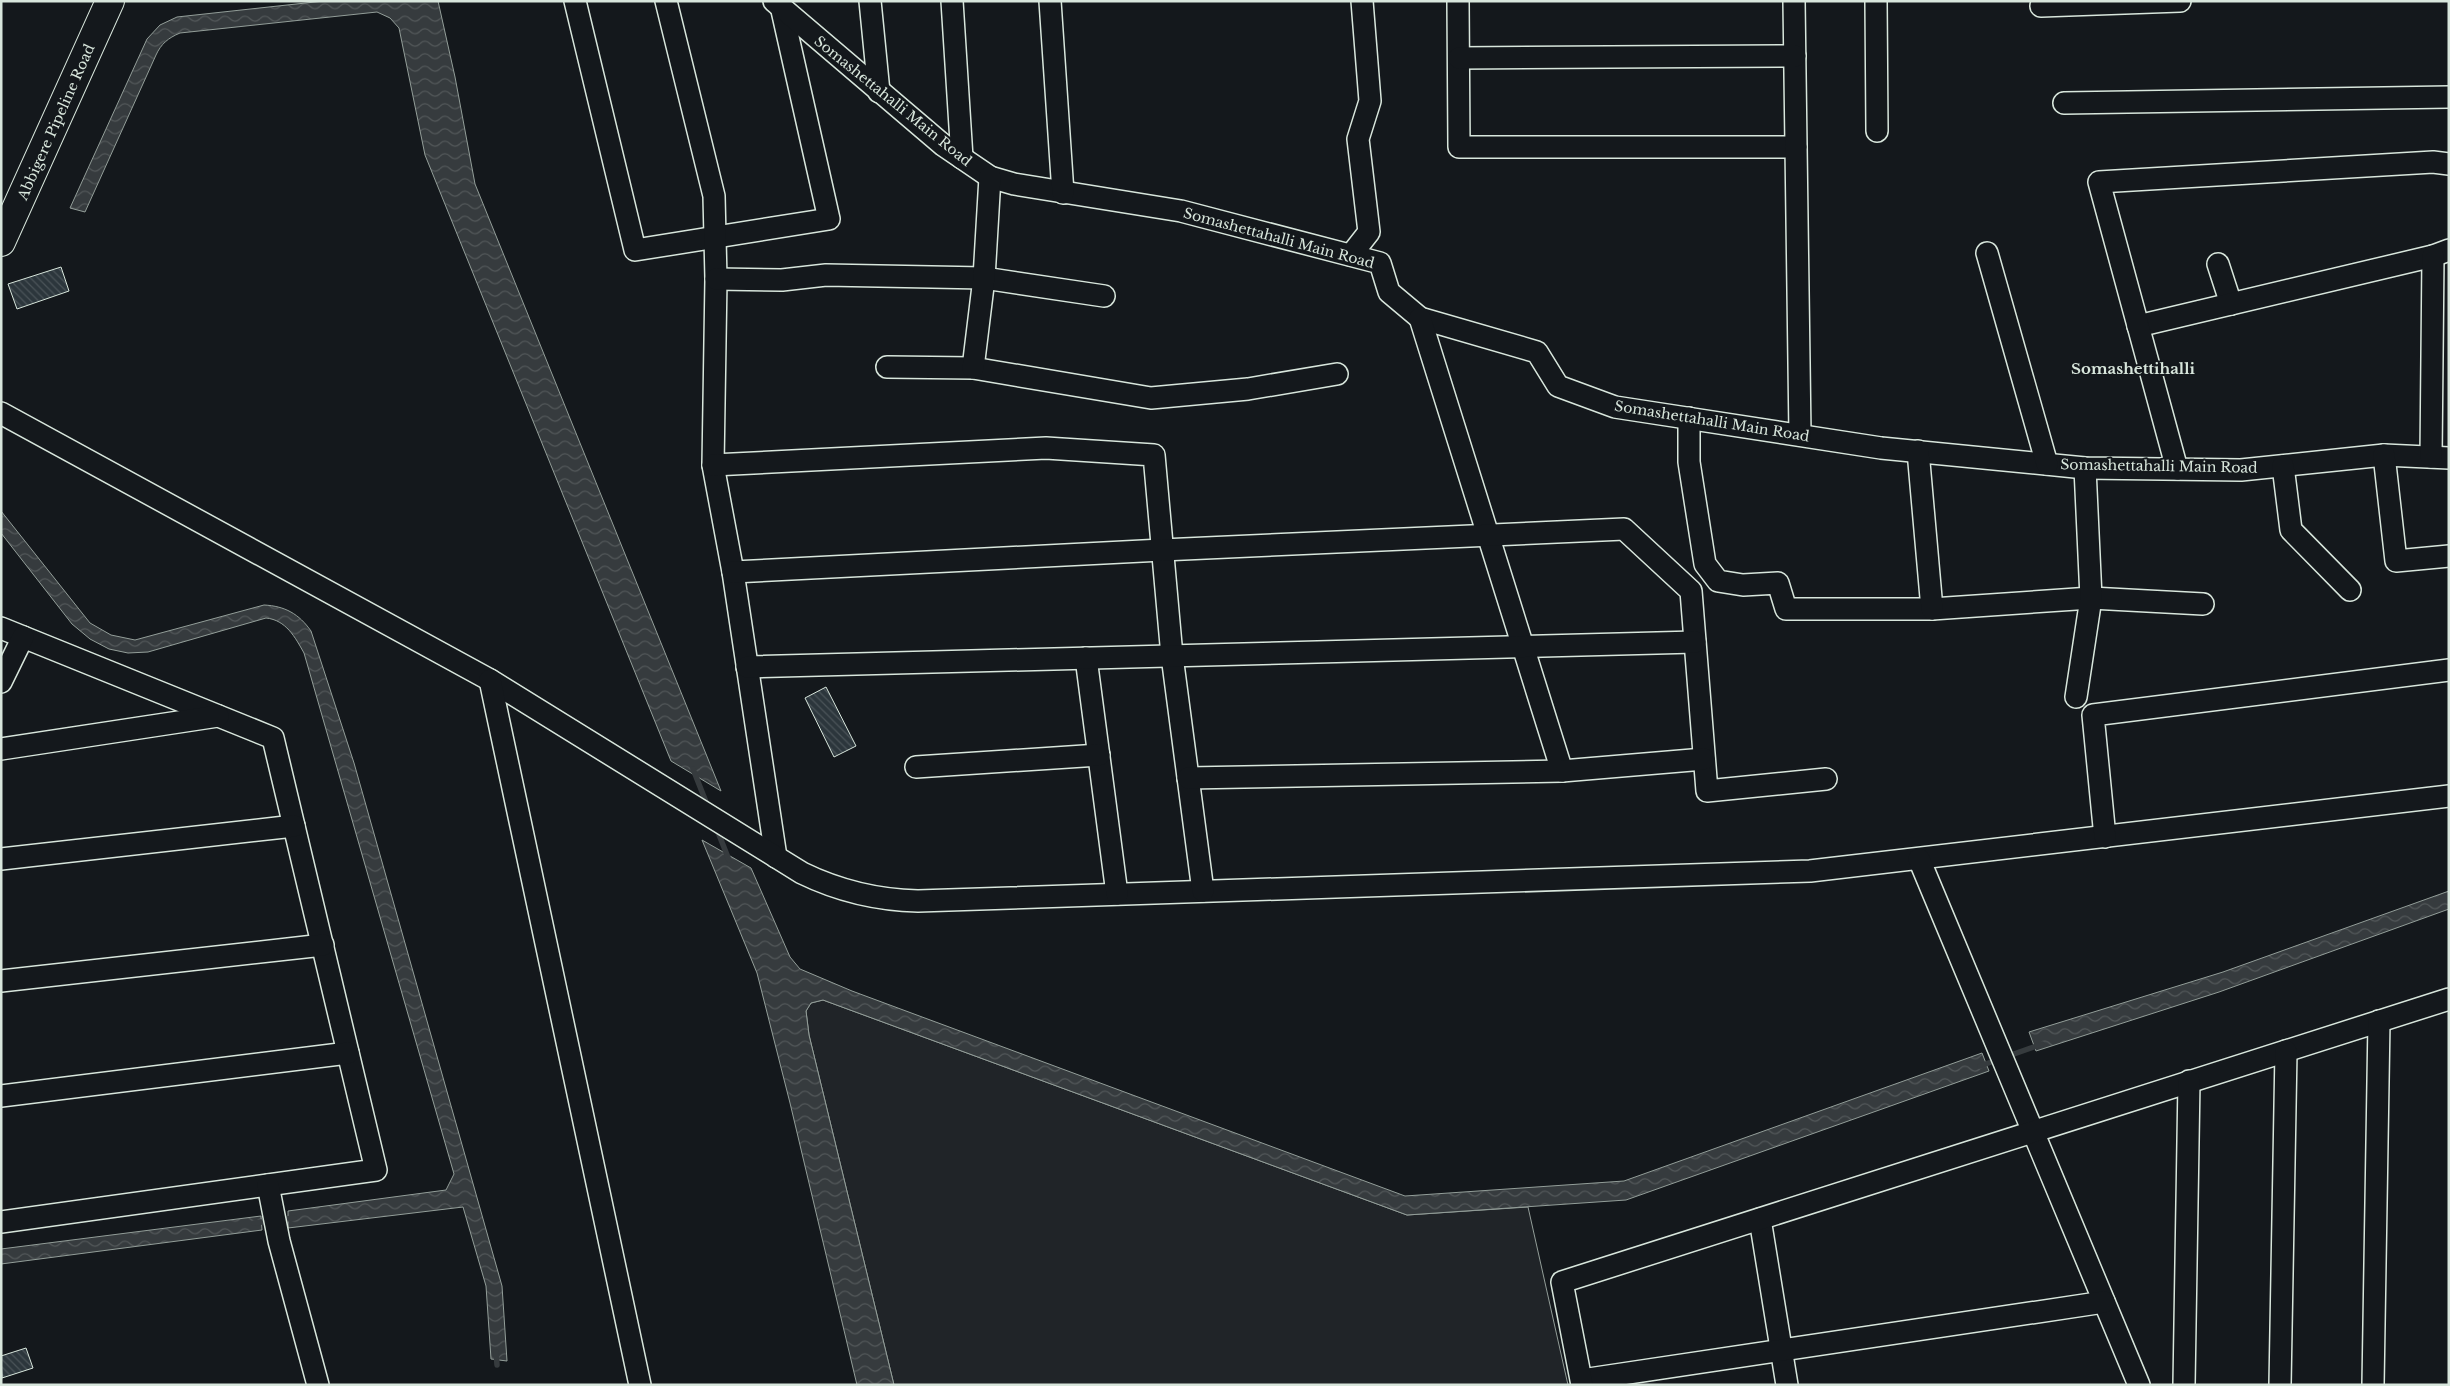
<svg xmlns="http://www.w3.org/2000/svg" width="2450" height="1386" viewBox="0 0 2450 1386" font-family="'Libre Baskerville',serif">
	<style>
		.grass { fill: #202428; stroke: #939e99 }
		.water { fill: url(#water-waves); stroke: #939e99 }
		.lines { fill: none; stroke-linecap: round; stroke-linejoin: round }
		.stream { stroke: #363b3e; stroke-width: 5.5 }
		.building { fill: url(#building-back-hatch); stroke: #d8e6dc }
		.minor-casing { stroke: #d8e6dc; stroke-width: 24 }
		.major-casing { stroke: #d8e6dc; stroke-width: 30 }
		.minor { stroke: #14181c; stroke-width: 21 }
		.major { stroke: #14181c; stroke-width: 28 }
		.labels { text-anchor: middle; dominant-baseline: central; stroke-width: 4; stroke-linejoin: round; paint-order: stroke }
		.street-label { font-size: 14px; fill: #d8e6dc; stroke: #14181c }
		.neighbourhood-label { font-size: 15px; font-weight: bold; fill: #d8e6dc; stroke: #14181c }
	</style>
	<defs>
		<pattern id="water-waves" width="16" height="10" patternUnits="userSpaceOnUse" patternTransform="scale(1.25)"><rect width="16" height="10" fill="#363b3e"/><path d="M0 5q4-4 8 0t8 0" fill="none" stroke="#525759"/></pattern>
		<pattern id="building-back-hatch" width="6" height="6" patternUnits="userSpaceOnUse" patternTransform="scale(1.25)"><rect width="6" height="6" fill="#2c363c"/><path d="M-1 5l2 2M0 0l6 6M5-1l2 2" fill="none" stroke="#4a5358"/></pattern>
	</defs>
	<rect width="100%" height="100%" fill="#14181c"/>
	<path class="grass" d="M823,1000l584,215 121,-8 40,178h-674l-85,-350 -3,-24 5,-8z"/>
	<g class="water">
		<path d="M324,1h114l17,76 20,107 246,607 -50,-30 -246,-606 -26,-127 -9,-10 -13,-6 -197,21c-12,5 -19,11 -24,22l-71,157 -15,-4 77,-169 13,-14 17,-8z"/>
		<path d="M1,511l89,112 21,12 24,5 129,-35c21,1 35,9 47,26l43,132 148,523 5,75 -16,-2 -5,-73 -23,-79 -175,21v-17l158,-21 8,-16 -150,-521c-9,-16 -18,-33 -38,-35l-118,34 -20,1 -19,-4 -19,-10 -18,-15 -71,-91z"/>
		<path d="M702,840l49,28 39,89 10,12 52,22 553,205 219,-15 358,-128 7,18 -363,129 -219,15 -584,-215 -12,3 -5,8 3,24 85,350h-37l-67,-282 -33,-130z"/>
		<path d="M2449,891v18l-230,83 -183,59 -7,-19 194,-60z"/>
		<path d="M261,1216l1,14 -261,34v-15z"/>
	</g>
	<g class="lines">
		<g class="stream">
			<path d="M693,769l15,38"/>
			<path d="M716,827l13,33"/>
			<path d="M1980,1066l62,-22"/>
			<path d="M254,1223l40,-5"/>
			<path d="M496,1352l1,13"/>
		</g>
	</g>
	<g class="building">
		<path d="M61,267l8,24 -52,18 -9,-25z"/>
		<path d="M826,687l30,59 -22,11 -29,-59z"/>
		<path d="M26,1348l7,20 -31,10 -1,-22z"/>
	</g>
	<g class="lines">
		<g class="minor-casing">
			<g id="minor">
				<path d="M575,1l60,249 194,-31 -48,-213"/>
				<path d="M666,1l48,195 2,83 -3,186 20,107 43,285"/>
				<path d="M774,1l169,144 47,32 24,7 167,27 199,52 9,29 31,26 117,34 21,34 57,21 266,41 204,20 156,2 143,-15 65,3"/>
				<path d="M870,1l9,91"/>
				<path d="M952,1l10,157"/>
				<path d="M1050,1l13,192"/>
				<path d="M1458,1l1,146h337"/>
				<path d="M1794,1l6,434"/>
				<path d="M1876,1l1,130"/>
				<path d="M2041,6l139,-5"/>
				<path d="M1459,58l336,-2"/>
				<path d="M2064,103l385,-6"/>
				<path d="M1987,253l60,211"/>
				<path d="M1351,255l18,-23 -11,-93 12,-38 -8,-100"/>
				<path d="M2218,264l13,40"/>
				<path d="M716,279l66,1 44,-5 158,3 120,18"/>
				<path d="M1420,318l142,453"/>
				<path d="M2138,326l295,-70 16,-6"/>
				<path d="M887,367l86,1 178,30 97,-9 89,-15"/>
				<path d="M973,368l11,-90 6,-101"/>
				<path d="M1,413l489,267 312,193c37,18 74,27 116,28l892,-30 639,-75"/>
				<path d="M1689,418v44l16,102 13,17 25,4 35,-2 8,26h146l159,-11 112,6"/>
				<path d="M1918,451l14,158"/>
				<path d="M2384,455l12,106 53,-5"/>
				<path d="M2431,457l2,-201"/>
				<path d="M713,465l333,-17 108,7 18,201 31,235"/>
				<path d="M2283,466l8,64 59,60"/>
				<path d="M2177,469l-78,-287 334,-20 16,2"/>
				<path d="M733,572l429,-22 462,-21 67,62 16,200 119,-12"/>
				<path d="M1,628l272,110 103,432 -375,52"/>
				<path d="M1086,658l31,236"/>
				<path d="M747,667l948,-25"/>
				<path d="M490,680l150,705"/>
				<path d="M1,682l22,-45"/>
				<path d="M2076,697l15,-99 -6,-130"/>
				<path d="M1,749l217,-33"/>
				<path d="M916,767l183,-12"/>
				<path d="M1188,778l374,-7 142,-12"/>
				<path d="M2105,837l-12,-122 356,-45"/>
				<path d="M1,859l293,-33"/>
				<path d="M1919,859l220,526"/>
				<path d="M1,981l322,-36"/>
				<path d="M1,1096l347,-43"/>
				<path d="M268,1185l11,56 39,144"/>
				<path d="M1760,1219l27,166"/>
				<path d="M1582,1380l522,-78"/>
				<path d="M1582,1385l-20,-103 887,-283"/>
				<path d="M2184,1385l5,-304"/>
				<path d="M2280,1385l6,-334"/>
				<path d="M2373,1385l6,-364"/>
			</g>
		</g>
		<g class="major-casing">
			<path id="major" d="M1,242l109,-241"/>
		</g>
		<use href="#minor" class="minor"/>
		<use href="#major" class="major"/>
	</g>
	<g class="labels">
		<g class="street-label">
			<text transform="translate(893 101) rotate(39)">Somashettahalli Main Road</text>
			<text transform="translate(56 122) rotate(-66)">Abbigere Pipeline Road</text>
			<text transform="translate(1279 238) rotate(15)">Somashettahalli Main Road</text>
			<text transform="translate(1712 421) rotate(9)">Somashettahalli Main Road</text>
			<text transform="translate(2159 466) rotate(1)">Somashettahalli Main Road</text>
		</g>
		<g class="neighbourhood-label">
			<text x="2133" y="368">Somashettihalli</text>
		</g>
	</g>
	<rect width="2450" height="1386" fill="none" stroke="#d8e6dc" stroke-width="5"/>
</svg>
